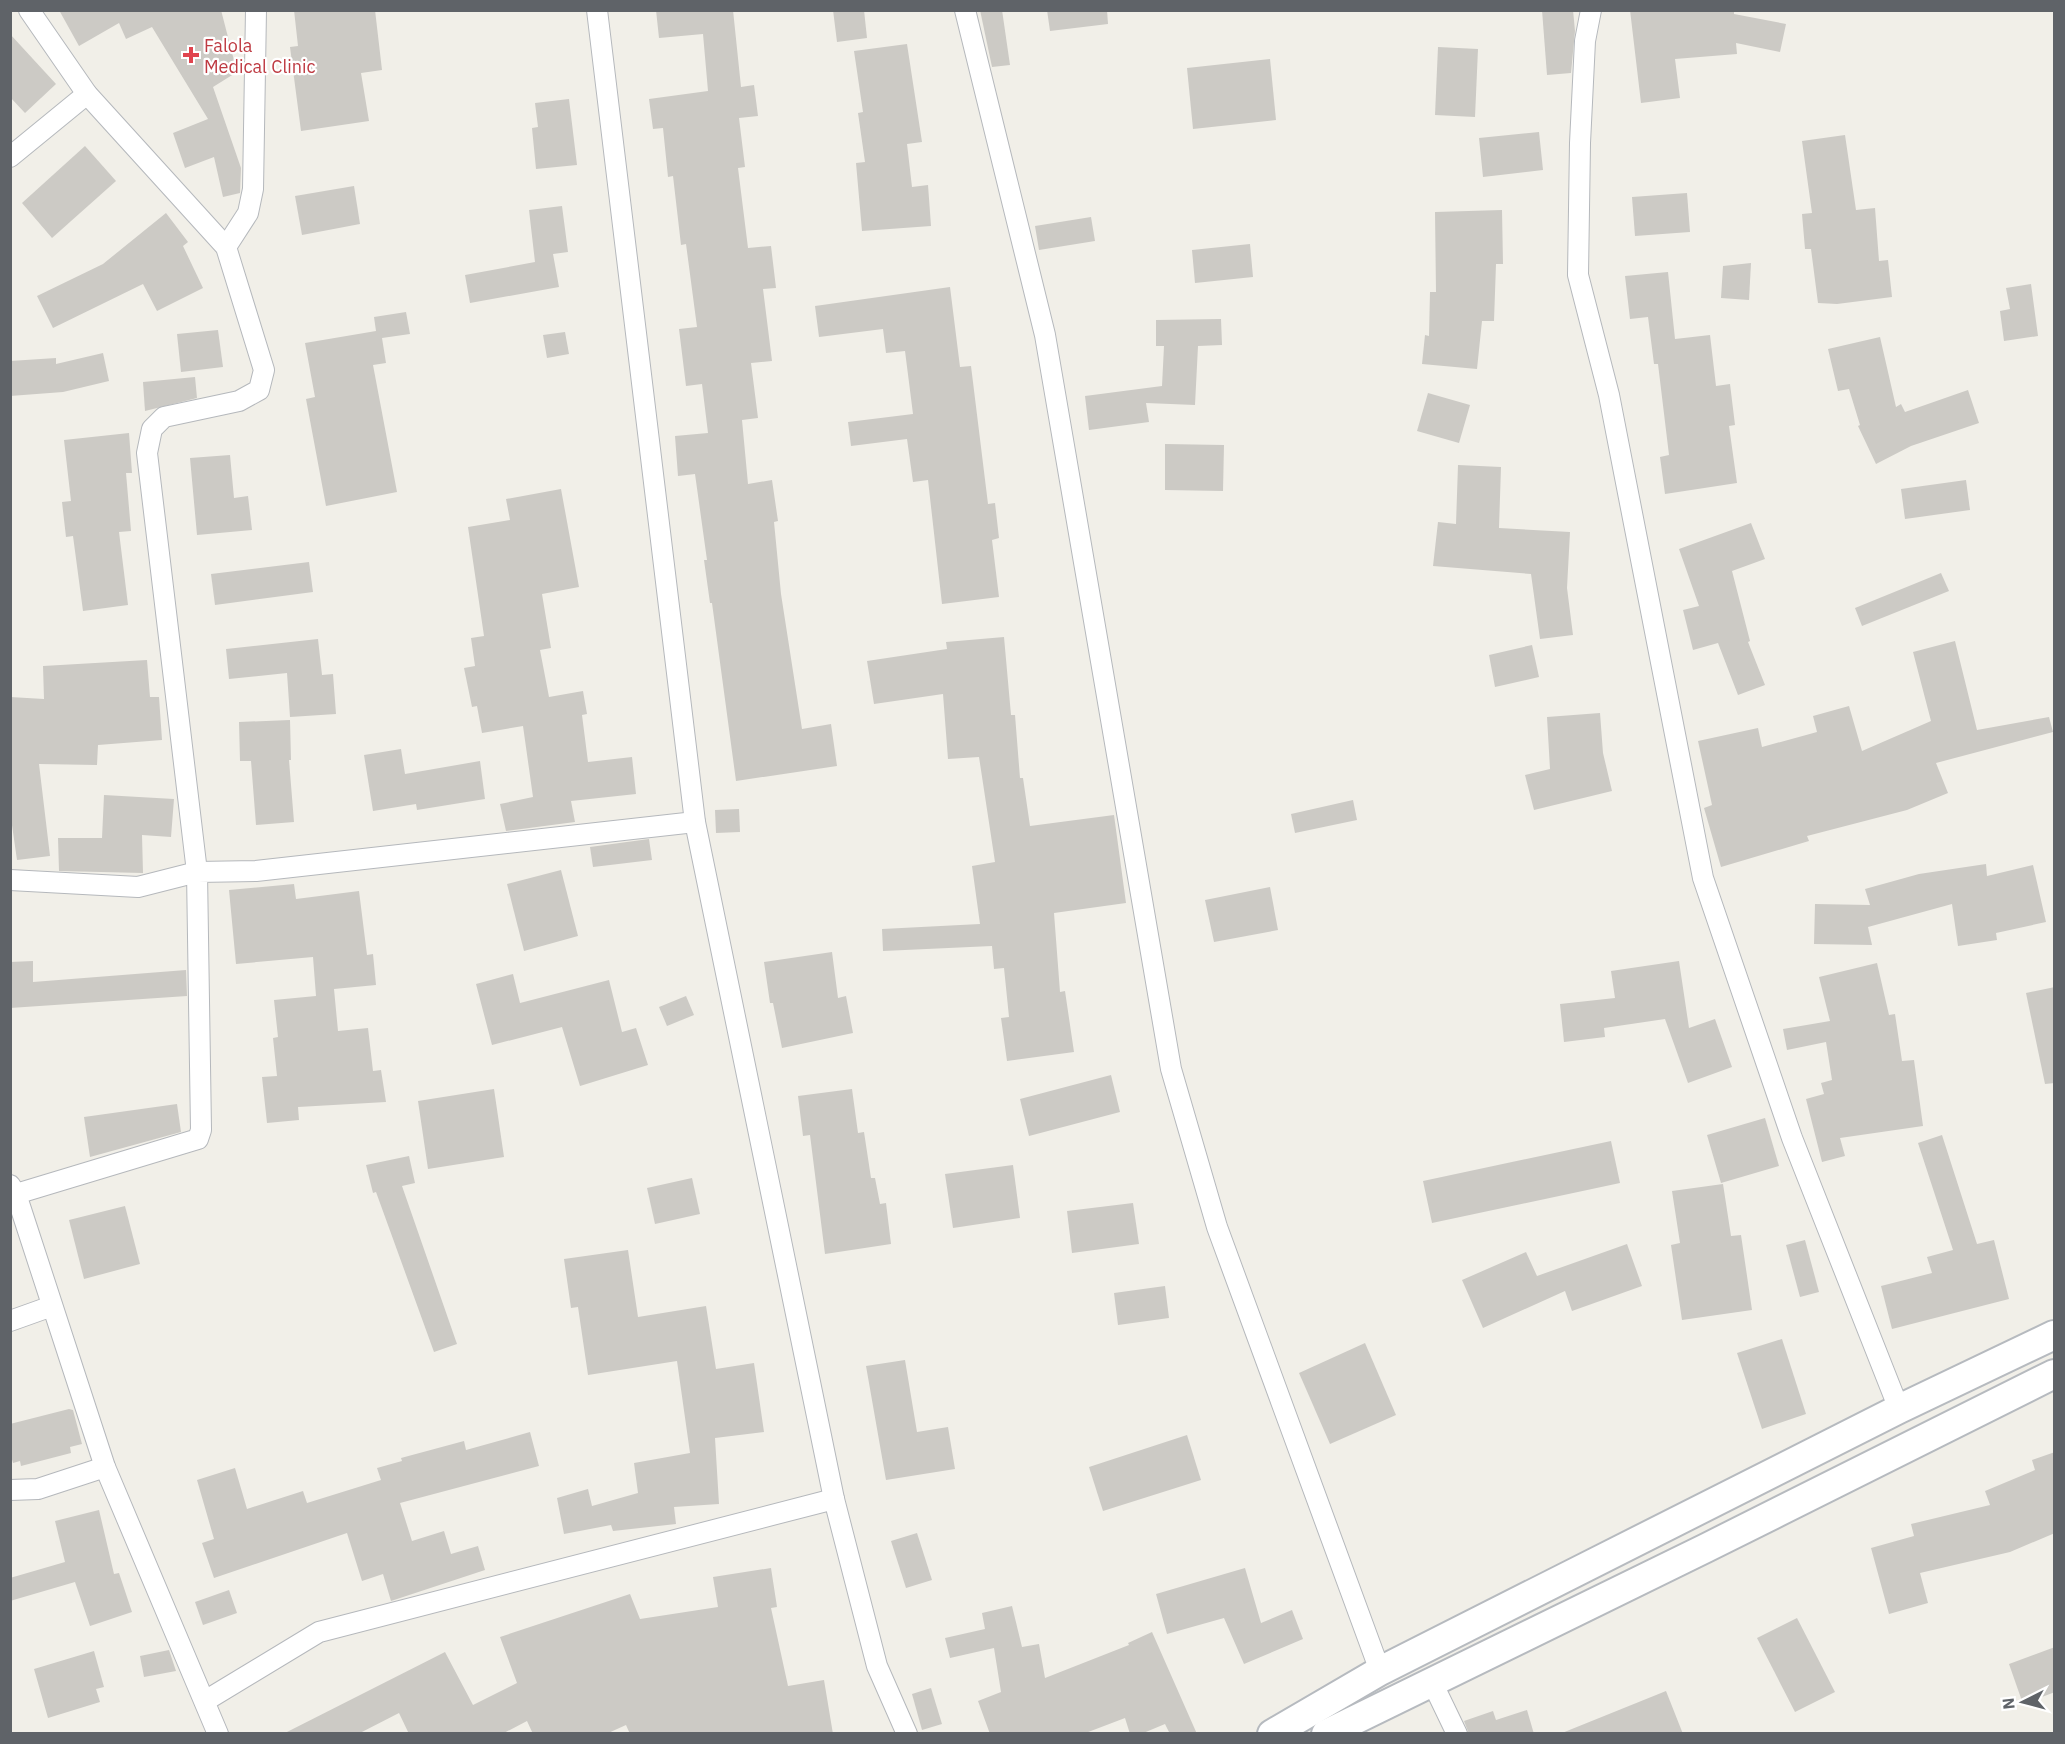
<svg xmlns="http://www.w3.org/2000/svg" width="2065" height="1744" viewBox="0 0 2065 1744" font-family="'IBM Plex Sans',sans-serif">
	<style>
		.building { fill: #cccac5 }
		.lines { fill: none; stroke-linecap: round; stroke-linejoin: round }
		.street-casing { stroke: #b5b8bc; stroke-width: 22 }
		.secondary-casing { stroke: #b6babf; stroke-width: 32 }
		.street { stroke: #fff; stroke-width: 20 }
		.secondary { stroke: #fff; stroke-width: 28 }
		.health-dot { fill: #e0444e; stroke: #fff; stroke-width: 2 }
		.labels { text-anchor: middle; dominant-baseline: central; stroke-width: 4.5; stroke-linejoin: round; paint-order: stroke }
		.health-label { font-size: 18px; fill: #be3a42; stroke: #fff; text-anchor: start }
	</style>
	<rect width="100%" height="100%" fill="#f1efe8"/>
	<g class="building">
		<path d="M59,10h162l16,62 -24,15 28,81 -1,25 -17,4 -9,-40 -29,11 -12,-35 35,-14 -56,-92 -26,12 -7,-16 -40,23z"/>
		<path d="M294,10h81l7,60 -21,3 8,48 -68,10 -11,-84 8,-1z"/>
		<path d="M656,10h77l8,77 13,-2 4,31 -19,2 6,49 -7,1 10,80 23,-2 5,42 -13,1 9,72 -21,2 7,55 -16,2 6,64 24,-4 6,41 -4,1 7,72 21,135 29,-5 6,42 -101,15 -24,-178h-2l-6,-43h3l-12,-86 -17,2 -3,-40 33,-3 -6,-49 -16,2 -7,-57 18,-2 -11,-83 -5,1 -8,-69 -5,1 -5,-49 -10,1 -4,-30 59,-8 -5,-57 -44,4z"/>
		<path d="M833,10h31l3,28 -30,4z"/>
		<path d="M980,10h22l8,55 -18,2z"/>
		<path d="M1047,10h60l1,14 -58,7z"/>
		<path d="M1542,10h31l2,21 -4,42 -24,2z"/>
		<path d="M1630,10h104v4l52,10 -6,28 -44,-9 1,11 -62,5 5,39 -39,5z"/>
		<path d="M10,34l46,50 -31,29 -15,-16z"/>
		<path d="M907,44l15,98 -15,2 5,43 16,-2 3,41 -69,5 -6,-68 9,-1 -7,-49 5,-1 -9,-61z"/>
		<path d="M1438,47l40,2 -3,68 -40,-2z"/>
		<path d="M1270,59l6,61 -83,9 -6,-61z"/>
		<path d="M569,99l8,66 -41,4 -4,-41 6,-1 -3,-24z"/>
		<path d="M1539,132l4,38 -60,7 -4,-39z"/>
		<path d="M1845,135l11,75 19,-2 4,53 9,-1 4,37 -55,7 -19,-1 -7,-54h-6l-3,-35 10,-1 -10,-72z"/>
		<path d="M85,146l31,35 -64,57 -30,-35z"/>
		<path d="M354,186l6,38 -58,11 -7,-39z"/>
		<path d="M1687,193l3,39 -55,4 -3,-39z"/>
		<path d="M562,206l6,46 -15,2 6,33 -89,16 -5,-28 70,-13 -6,-52z"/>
		<path d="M1502,210l1,54h-7l-2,57h-12l-5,48 -55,-5 3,-29 4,1 1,-44h6l-1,-80z"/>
		<path d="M166,213l22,29 -5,4 20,42 -46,23 -14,-27 -90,44 -16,-32 66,-32z"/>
		<path d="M1091,217l4,24 -56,9 -4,-24z"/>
		<path d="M1250,244l3,33 -58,6 -3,-33z"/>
		<path d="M1751,263l-2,37 -28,-2 2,-32z"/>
		<path d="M1668,272l7,67 35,-4 6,51 14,-2 5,41 -6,1 8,57 -72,11 -5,-37 9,-2 -11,-91h-4l-6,-47 -18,2 -5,-43z"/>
		<path d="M2031,284l7,52 -34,5 -4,-30 10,-2 -4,-21z"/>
		<path d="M950,287l10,80 11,-1 17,138 7,-1 4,35 -7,2 7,57 -57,7 -14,-124 -15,2 -6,-43 -56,7 -3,-24 65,-8 -8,-63 -19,2 -3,-24 -64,8 -4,-31z"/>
		<path d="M406,312l4,22 -28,4 4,25 -13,2 24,127 -71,14 -20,-107 9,-2 -10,-54 71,-12 -2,-14z"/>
		<path d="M1221,319l1,26 -24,1 -3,59 -49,-2 3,19 -60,8 -4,-34 77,-10 2,-40h-8v-26z"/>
		<path d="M218,330l5,37 -42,5 -4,-38z"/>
		<path d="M565,332l4,22 -22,4 -4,-23z"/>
		<path d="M1880,337l16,70 5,-3 4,8 63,-22 11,33 -68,23 -35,18 -18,-38 2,-1 -11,-36 -11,2 -10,-42z"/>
		<path d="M103,353l6,28 -46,11 -53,4v-35l46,-3v6z"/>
		<path d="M195,377l2,21 -52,13 -2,-29z"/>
		<path d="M1428,393l42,12 -11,38 -42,-12z"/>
		<path d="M129,433l3,40h-6l5,58 -12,1 9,73 -45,6 -10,-75 -7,1 -4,-35 9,-1 -7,-61z"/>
		<path d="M1165,444l59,1 -1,46 -58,-1z"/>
		<path d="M230,455l4,43 14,-2 4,34 -55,5 -7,-77z"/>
		<path d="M1458,465l43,2 -2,61 71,4 -3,56 6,47 -33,4 -9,-65 -98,-8 5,-44 18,2z"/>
		<path d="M1966,480l4,30 -65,9 -4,-30z"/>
		<path d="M561,489l18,98 -37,7 9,54 -11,2 9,47 34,-6 4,23 -5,1 6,47 44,-5 4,37 -65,7 4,21 -69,9 -6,-27 33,-7 -10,-71 -41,7 -5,-27 -5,1 -8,-39 11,-2 -4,-28 13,-2 -16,-109 42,-7 -4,-21z"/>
		<path d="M1751,523l14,36 -33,12 18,70 -2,1 17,43 -27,10 -20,-52 -25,7 -10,-40 16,-4 -20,-57z"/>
		<path d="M309,562l4,30 -98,13 -4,-31z"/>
		<path d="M1941,573l8,18 -87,35 -7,-18z"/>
		<path d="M1004,637l7,78h4l5,63h3l7,48 84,-11 12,88 -72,10 6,79 5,-1 9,61 -67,9 -6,-43 8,-1 -5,-49 -10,1 -2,-23 -109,5 -1,-22 98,-5 -8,-58 23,-4 -16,-105 -31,2 -5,-65 -69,10 -7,-43 80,-12 -1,-7z"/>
		<path d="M318,639l4,36 11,-1 3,40 -46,3 -3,-44 -58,6 -3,-30z"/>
		<path d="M1955,641l22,89 72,-13 4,15 -117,31 12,30 -41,17 -100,26 2,5 -88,26 -17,-59 8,-3 -14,-64 60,-13 4,19 55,-15 -4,-16 36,-10 13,45 69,-30 -18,-69z"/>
		<path d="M1532,645l7,32 -44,10 -6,-32z"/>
		<path d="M147,660l3,37h9l3,43 -64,5 -1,20 -58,-1 11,92 -33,4 -7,-49v-114l34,2 -1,-33z"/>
		<path d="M1600,713l3,40 9,38 -78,19 -9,-35 25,-6 -3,-52z"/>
		<path d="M290,720l1,40h-2l5,62 -38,3 -5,-64h-11l-1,-39z"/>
		<path d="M401,749l4,25 75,-13 5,38 -68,11 -1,-6 -43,7 -9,-56z"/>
		<path d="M104,795l70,4 -3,38 -29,-2 1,38 -84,-2 -1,-33h44z"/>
		<path d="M1353,800l4,20 -62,13 -4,-19z"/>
		<path d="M739,809l1,23 -24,1 -1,-23z"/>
		<path d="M649,839l3,21 -59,7 -3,-20z"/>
		<path d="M1986,864l1,12 46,-11 13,57 -50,11 1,7 -39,6 -6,-42 -84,23 4,18 -58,-1 1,-40 55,1 -5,-16 54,-15z"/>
		<path d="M561,870l17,66 -54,15 -17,-67z"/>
		<path d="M294,884l2,15 63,-8 8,64 6,-1 3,31 -42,4 4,42 30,-3 5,43 8,-1 5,32 -88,5 1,13 -32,3 -5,-46 15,-1 -4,-38 5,-1 -4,-37 42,-4 -3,-39 -77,7 -7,-74z"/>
		<path d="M1270,887l8,43 -64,12 -9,-42z"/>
		<path d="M832,952l6,46 8,-2 7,37 -71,15 -9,-45h-3l-6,-41z"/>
		<path d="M33,961v21l153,-12 1,26 -177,12v-46z"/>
		<path d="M1679,961l10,67 26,-9 17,48 -44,16 -23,-64 -61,9 1,9 -41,5 -4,-38 55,-6 -4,-27z"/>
		<path d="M1877,963l12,52 6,-1 7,47 12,-1 9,66 -83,12 5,18 -23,6 -16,-63 18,-5 -3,-11 11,-3 -6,-38 -39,8 -4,-21 47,-8 -11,-44z"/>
		<path d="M513,974l7,29 89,-23 13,52 14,-4 12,37 -68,21 -18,-59 -70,18 -16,-61z"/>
		<path d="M2055,987v96l-10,1 -19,-91z"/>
		<path d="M686,996l8,19 -27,11 -8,-19z"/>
		<path d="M1111,1075l9,37 -91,24 -9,-37z"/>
		<path d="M494,1089l10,68 -76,12 -10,-68z"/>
		<path d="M852,1089l6,44 6,-1 7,46h4l5,26 6,-1 5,41 -66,10 -15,-119 -7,1 -5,-40z"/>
		<path d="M177,1104l4,28 -91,25 -6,-40z"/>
		<path d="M1765,1118l14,48 -58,17 -14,-48z"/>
		<path d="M1942,1135l35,109 17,-4 15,59 -117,30 -11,-43 51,-13 -5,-16 26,-7 -35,-107z"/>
		<path d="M1611,1141l9,42 -188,40 -9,-42z"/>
		<path d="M409,1156l6,27 -13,3 55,158 -23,8 -58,-160 -3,1 -7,-28z"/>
		<path d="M1013,1165l7,53 -67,10 -8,-54z"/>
		<path d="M692,1178l8,36 -45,10 -8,-36z"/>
		<path d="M1723,1184l8,52 10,-1 11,75 -70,10 -11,-75 9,-2 -8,-52z"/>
		<path d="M1133,1203l6,41 -67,9 -5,-42z"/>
		<path d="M125,1206l15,58 -56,15 -15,-59z"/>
		<path d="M1805,1240l14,52 -19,5 -14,-52z"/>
		<path d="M1627,1244l15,42 -70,25 -7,-20 -82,37 -21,-48 64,-28 11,24z"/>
		<path d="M628,1250l10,67 68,-11 10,63 38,-6 10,69 -49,6 4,66 -45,3 2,17 -63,7 -2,-6 -47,9 -7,-36 31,-9 4,17 46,-13 -4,-30 56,-10 -13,-92 -89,14 -10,-68 -7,1 -7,-49z"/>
		<path d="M1165,1286l4,32 -51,7 -4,-32z"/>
		<path d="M1782,1339l24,75 -44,15 -25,-76z"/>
		<path d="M1365,1343l31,72 -66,29 -31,-71z"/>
		<path d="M905,1360l12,72 31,-5 7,42 -69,11 -20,-114z"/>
		<path d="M69,1409l4,1 9,34 -12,3 1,6 -50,13 -1,-5 -7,2 -3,-11v-28z"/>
		<path d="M530,1432l9,34 -139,37 12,38 32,-10 7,23 27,-8 7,24 -94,31 -8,-27 -21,7 -15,-48 -133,45 -12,-35 12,-4 -17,-59 38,-12 12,41 56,-18 4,12 74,-23 -4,-12 25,-7 -1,-3 63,-17 2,9z"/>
		<path d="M1187,1435l14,45 -98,31 -14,-44z"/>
		<path d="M2055,1452v81l-45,19 -90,21 8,30 -39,11 -18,-66 43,-12 -3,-12 79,-19 -5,-14 50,-21 -3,-10z"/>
		<path d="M99,1510l15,64 5,-1 13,39 -42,14 -15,-44 -65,19v-23l55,-16 -10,-41z"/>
		<path d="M917,1533l15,47 -26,8 -15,-47z"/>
		<path d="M771,1568l6,39 -6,1 17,78 36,-6 9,54h-203l-4,-9 -20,9h-73l-6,-13 -25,13h-93l-10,-21 -41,21h-75l162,-82 28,53 44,-22 -17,-46 130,-43 10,25 78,-12 -5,-30z"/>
		<path d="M1245,1568l16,55 31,-13 11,29 -59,25 -20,-46 -57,16 -11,-40z"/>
		<path d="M229,1590l8,23 -34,12 -8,-23z"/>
		<path d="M1012,1606l10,41 17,-3 6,34 84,-33 -1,-2 24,-11 45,102h-27l-5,-10 -24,10h-11l-5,-16 -42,16h-93l-12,-33 23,-9 -7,-44 -44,10 -5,-20 40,-9 -3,-16z"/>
		<path d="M1797,1618l38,74 -40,20 -38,-74z"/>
		<path d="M2055,1647v45l-32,12 -14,-40z"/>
		<path d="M169,1650l7,21 -32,6 -4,-21z"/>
		<path d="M94,1651l10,36 -8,2 4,13 -52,16 -14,-49z"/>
		<path d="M931,1688l11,36 -20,6 -10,-36z"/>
		<path d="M1666,1691l17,43h-121v-1z"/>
		<path d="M1527,1710l7,24h-65l-5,-13 29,-10 3,9z"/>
	</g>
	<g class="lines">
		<g class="street-casing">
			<g id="street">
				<path d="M597,10l98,812 139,677 43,167 30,68"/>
				<path d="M965,10l80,325 126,734 46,158 163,444"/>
				<path d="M1591,10l-6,31 -5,102 -2,132 31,120 94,483 89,260 107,271"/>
				<path d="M10,157l77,-63"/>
				<path d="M226,247l22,-34 5,-24 3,-179"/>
				<path d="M10,880l128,7 59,-15 -50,-419 5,-24 12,-12 75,-16 20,-11 5,-20 -38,-123 -139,-153 -58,-84"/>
				<path d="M10,1185l6,9 89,273 113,267"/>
				<path d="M16,1194l182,-55 3,-9 -4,-258 59,-1 439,-49"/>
				<path d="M10,1321l42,-15"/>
				<path d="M10,1490l28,-1 67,-22"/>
				<path d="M1432,1682l25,52"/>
				<path d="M205,1701l114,-69 515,-133"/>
			</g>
		</g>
		<g class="secondary-casing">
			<g id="secondary">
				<path d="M1272,1734l108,-63 519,-262 155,-74"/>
				<path d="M1326,1734l380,-186 348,-174"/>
			</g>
		</g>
		<use href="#street" class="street"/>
		<use href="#secondary" class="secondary"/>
	</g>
	<path class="health-dot" d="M188 46h6v6h6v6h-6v6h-6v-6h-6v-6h6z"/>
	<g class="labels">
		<g class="health-label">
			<text x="204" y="45">Falola<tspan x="204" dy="21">Medical Clinic</tspan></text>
		</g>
	</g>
	<rect width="2065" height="1744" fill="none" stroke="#5f6368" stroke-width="24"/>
	<g transform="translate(2023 1702) rotate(264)" stroke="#ffffff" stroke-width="4.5" paint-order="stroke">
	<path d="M0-4.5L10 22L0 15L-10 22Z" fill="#5f6368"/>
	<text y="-9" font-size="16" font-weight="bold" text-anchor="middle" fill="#5f6368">N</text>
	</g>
</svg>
